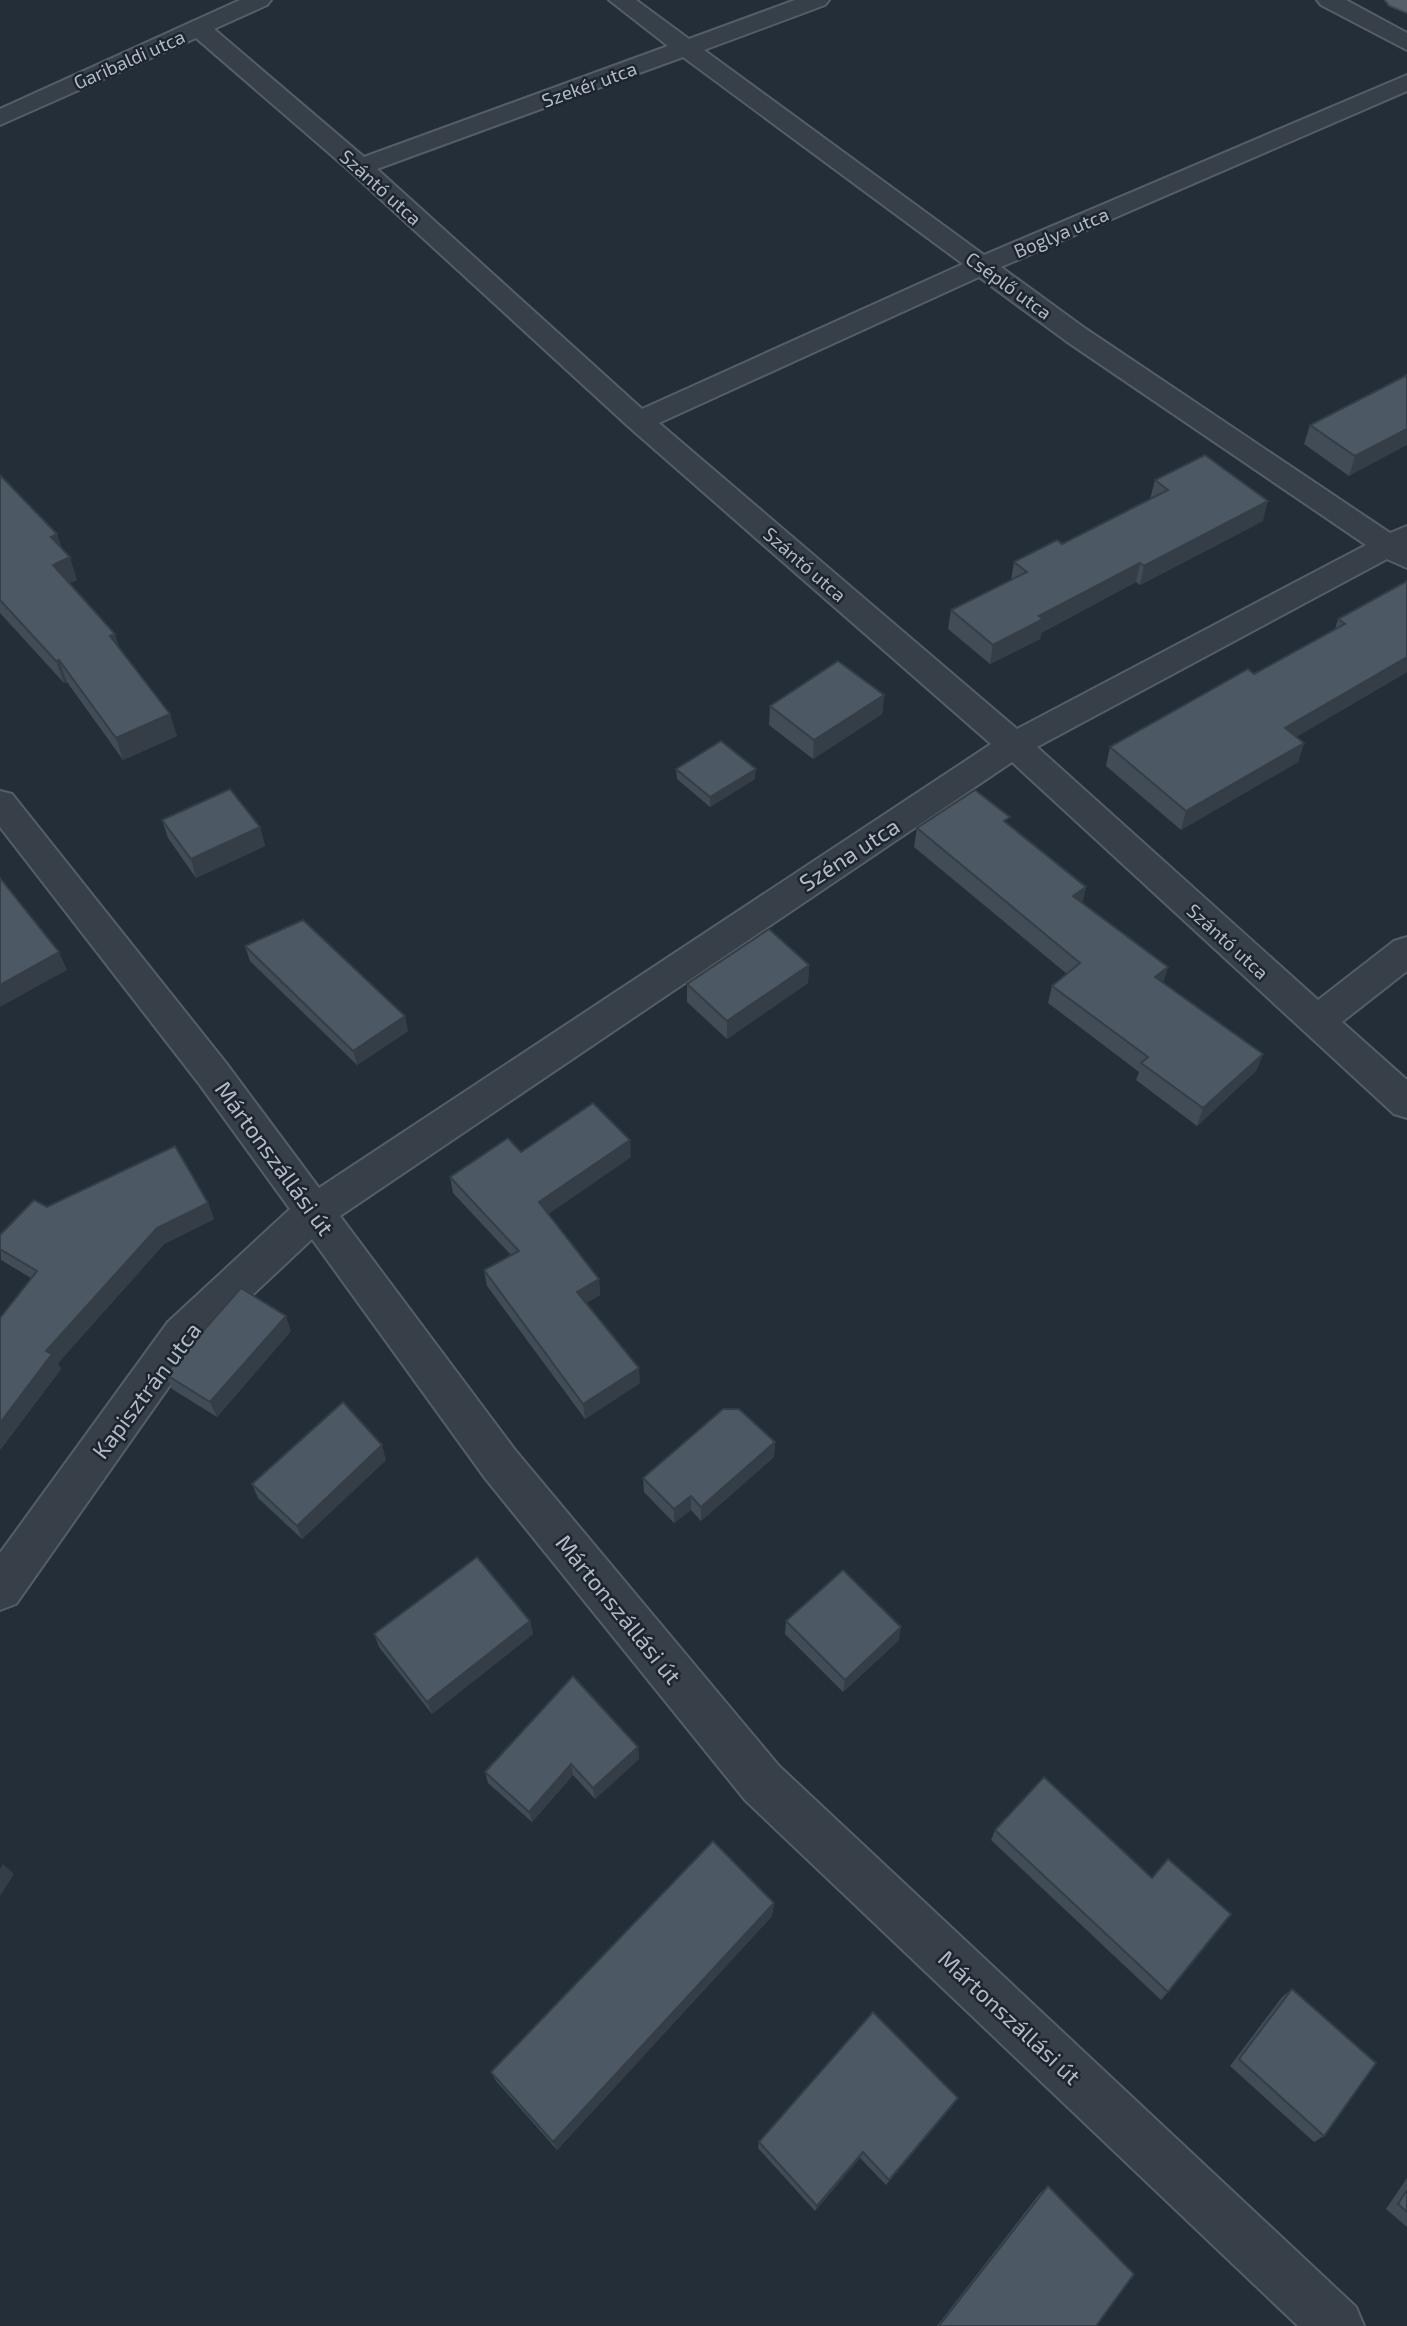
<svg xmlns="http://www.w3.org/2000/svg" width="1407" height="2326" viewBox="0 0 1407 2326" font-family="'Exo 2',sans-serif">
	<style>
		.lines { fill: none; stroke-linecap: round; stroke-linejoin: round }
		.minor-casing { stroke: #555e67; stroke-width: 4 }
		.major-casing { stroke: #404952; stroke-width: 4 }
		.minor { fill: #374049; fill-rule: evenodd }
		.major { fill: #555f69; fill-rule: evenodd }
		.wall { fill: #414c56 }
		.shaded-wall { fill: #353e46 }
		.building { fill: #4c5864; stroke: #353e46; stroke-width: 2 }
		.labels { text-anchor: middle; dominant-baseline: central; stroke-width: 5; stroke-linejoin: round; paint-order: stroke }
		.far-street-label { font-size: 19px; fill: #b2bbc5; stroke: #1d252e }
		.street-label { font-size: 23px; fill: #b2bbc5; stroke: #1d252e }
	</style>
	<rect width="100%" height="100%" fill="#242e38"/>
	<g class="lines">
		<g class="minor-casing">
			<g id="minor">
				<path d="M240,0h31l-4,5 -53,24 150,128 304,-111 -59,-46h27l53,39 106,-39h34l-4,5 -121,45 280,205 423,-180v16l-406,176 85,62 304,204 17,-7v42l-20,-9 -350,188 281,253 76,-59 13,-4v34l-65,51 65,58v38l-13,-4 -382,-352 -672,454 175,234 264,316 577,541 8,19h-66l-553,-526 -260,-322 -173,-239 -116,109 -180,256 -16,6v-57l168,-231 122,-113 -90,-124 -200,-258v-36l12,3 214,269 93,125 672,-444 -362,-317 -278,-255 -155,-134 -196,87v-16zM683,57l280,207 -321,145 -265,-240zM979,277l87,64 300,204 -349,184 -358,-306z"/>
				<path d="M1317,0h29l61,33v17l-86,-45z"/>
			</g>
		</g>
		<g class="major-casing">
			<path id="major" d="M1386,0h21v12l-17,-7z"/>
		</g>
		<use href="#minor" class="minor"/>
		<use href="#major" class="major"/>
	</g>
	<g class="wall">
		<path d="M1407,375l-58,101 -45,-32 6,-19z"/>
		<path d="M0,475l62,75 15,30 -8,3 50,64 58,89 -54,24 -56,-78 -3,1 -64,-70z"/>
		<path d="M1155,480l108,41 -123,64 -4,-3 -95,51 -1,6 -50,25 -42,-35 3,-19 60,-30 3,-18 48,-18 88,-45z"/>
		<path d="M1407,581v91l-111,65 8,6 -6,19 -117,68 -75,-64 4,-19 144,-73 81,-45 3,-10z"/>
		<path d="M884,695l-2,19 -69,45 -44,-34 1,-19z"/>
		<path d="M676,769l79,10 -45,28 -33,-28z"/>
		<path d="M162,820l98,7 5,19 -69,32 -28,-40z"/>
		<path d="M1009,824l77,63 -4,16 81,80 100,71 -7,17 -59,55 -61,-46 3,-8 -91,-69 4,-17 15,-12 -153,-127 3,-19z"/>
		<path d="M245,946l163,85 -51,34 -107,-104z"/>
		<path d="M809,965l-1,18 -81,56 -40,-37v-18z"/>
		<path d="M521,1152l110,5 -83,57 51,65 1,16 -14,8 54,80 -55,36 -98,-133 -3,-16 27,-15 -58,-62 -3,-16z"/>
		<path d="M208,1203l6,16 -50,25 -106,119 3,6 -61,81 31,-172 -30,-18 -1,-25 47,-28z"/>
		<path d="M291,1331l-74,86 -45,-28 -7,-15z"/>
		<path d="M775,1442l-1,15 -73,64 -10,-11 -17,13 -30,-31 -1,-14z"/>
		<path d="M386,1460l-84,79 -44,-41 -6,-14z"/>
		<path d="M530,1621l3,13 -101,80 -53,-67 -5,-13z"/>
		<path d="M786,1621l113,19 -56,52 -58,-58z"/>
		<path d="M638,1747l1,12 -44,40 -22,-24 -41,47 -44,-39 -3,-11z"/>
		<path d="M995,1830l173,162 -7,8 -170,-160z"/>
		<path d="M774,1903l-2,13 -215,234 -61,-69 -5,-9z"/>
		<path d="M1292,1989l32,147 -10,6 -84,-76 52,-69z"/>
		<path d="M954,2104l-68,81 -26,-27 -45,53 -57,-63 1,-6z"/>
		<path d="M1407,2178v49l-21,-18z"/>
		<path d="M1048,2186l48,140h-159l103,-133z"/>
	</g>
	<g class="shaded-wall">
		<path d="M1407,429v16l-58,31 6,-20z"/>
		<path d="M1268,501l-5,20 -123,64 4,-19z"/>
		<path d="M57,534l8,23 -14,-20z"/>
		<path d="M70,557l7,23 -17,7 -7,-22z"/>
		<path d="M1140,563l-4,19 -95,51 -1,6 -50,25 3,-19 46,-29z"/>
		<path d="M115,634l7,22 -12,-20z"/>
		<path d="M1407,657v15l-128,75 6,-19z"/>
		<path d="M59,660l8,22 -3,1 -8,-22z"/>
		<path d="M884,695l-2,19 -69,45 1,-19z"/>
		<path d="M170,714l7,22 -54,24 -7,-22z"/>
		<path d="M1304,743l-6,19 -117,68 5,-19z"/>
		<path d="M756,769l-1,10 -45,28v-10z"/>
		<path d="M260,827l5,19 -69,32 -5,-19z"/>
		<path d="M1086,887l-4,18 -9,-9z"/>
		<path d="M59,952l8,18 -67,37v-22z"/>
		<path d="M809,965l-1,18 -81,56v-18z"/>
		<path d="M1168,967l-5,17 -8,-7z"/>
		<path d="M405,1016l3,15 -51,34 -4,-14z"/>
		<path d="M1263,1054l-7,17 -59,55 6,-18z"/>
		<path d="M630,1140l1,17 -90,62 -2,-17z"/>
		<path d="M208,1203l6,16 -50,25 -106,119 3,6 -61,81v-27l46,-72 111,-123z"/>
		<path d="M599,1279l1,16 -21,13 -2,-16z"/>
		<path d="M286,1316l5,15 -74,86 -7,-15z"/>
		<path d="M639,1368l1,15 -55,36 -2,-15z"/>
		<path d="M775,1442l-1,15 -73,64v-14z"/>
		<path d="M382,1445l4,15 -84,79 -5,-13z"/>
		<path d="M691,1496v14l-17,13v-14z"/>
		<path d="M530,1621l3,13 -101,80 -5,-12z"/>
		<path d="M901,1627l-2,13 -56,52 2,-12z"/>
		<path d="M638,1747l1,12 -44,40 -2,-11z"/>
		<path d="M571,1764l2,11 -41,47 -3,-10z"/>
		<path d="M3,1864l11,10 -14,22v-27z"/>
		<path d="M774,1903l-2,13 -215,234 -4,-8z"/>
		<path d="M958,2098l-4,6 -68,81 3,-5z"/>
		<path d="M863,2152l-3,6 -45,53 2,-5z"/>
	</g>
	<g class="building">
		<path d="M1407,375v54l-52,27 -45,-31z"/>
		<path d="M1205,455l63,46 -124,65 -4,-3 -101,53 4,3 -50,26 -42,-35 76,-38 -13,-10 43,-22 5,4 106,-54 -13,-10z"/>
		<path d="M0,475l57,59 -6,3 19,20 -17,8 62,69 -5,2 60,78 -54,24 -57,-78 -3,1 -56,-61z"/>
		<path d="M1407,581v76l-122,71 19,15 -118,68 -76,-64 138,-78 6,5 91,-50 -7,-5z"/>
		<path d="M838,661l46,34 -70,45 -44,-34z"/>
		<path d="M721,741l35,28 -46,28 -34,-28z"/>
		<path d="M230,789l30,38 -69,32 -29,-39z"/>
		<path d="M975,790l35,27 -6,4 82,66 -13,9 95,71 -13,10 108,77 -60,54 -62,-45 7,-6 -96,-71 28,-23 -163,-135z"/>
		<path d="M0,878l59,74 -59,33z"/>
		<path d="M303,920l102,96 -52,35 -108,-105z"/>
		<path d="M769,929l40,36 -82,56 -40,-37z"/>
		<path d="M593,1103l37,37 -91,62 60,77 -22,13 62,76 -56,36 -99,-134 35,-19 -69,-74 58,-39 13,14z"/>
		<path d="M175,1146l33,57 -51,25 -111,123 6,3 -52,69v-105l37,-47 -37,-22v-14l34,-35 13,7z"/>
		<path d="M241,1288l45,28 -76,86 -45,-28z"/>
		<path d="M343,1402l39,43 -85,81 -45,-42z"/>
		<path d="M723,1409h16l36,33 -74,65 -10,-11 -17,13 -31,-31z"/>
		<path d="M477,1557l53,64 -103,81 -53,-68z"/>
		<path d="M843,1570l58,57 -56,53 -59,-59z"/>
		<path d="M573,1676l65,71 -45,41 -22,-24 -42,48 -44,-40z"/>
		<path d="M1044,1777l108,101 16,-19 63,55 -63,78 -173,-162z"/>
		<path d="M713,1841l61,62 -221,239 -62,-70z"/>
		<path d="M1292,1989l84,74 -52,73 -85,-77z"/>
		<path d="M873,2012l85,86 -69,82 -26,-28 -46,54 -58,-64z"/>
		<path d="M1048,2186l86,88 -38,52h-157z"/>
		<path d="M1407,2190v22l-9,-8z"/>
	</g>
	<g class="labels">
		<g class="far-street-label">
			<text transform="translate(129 59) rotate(-24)">Garibaldi utca</text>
			<text transform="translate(589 84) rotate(-20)">Szekér utca</text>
			<text transform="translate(381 187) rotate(42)">Szántó utca</text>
			<text transform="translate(1061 232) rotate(-23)">Boglya utca</text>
			<text transform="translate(1009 285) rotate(36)">Cséplő utca</text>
			<text transform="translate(805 564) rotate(41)">Szántó utca</text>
			<text transform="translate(1228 941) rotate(42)">Szántó utca</text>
		</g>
		<g class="street-label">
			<text transform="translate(849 854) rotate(-33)">Széna utca</text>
			<text transform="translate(275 1158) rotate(54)">Mártonszállási út</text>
			<text transform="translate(146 1390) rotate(-53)">Kapisztrán utca</text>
			<text transform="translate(619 1609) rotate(51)">Mártonszállási út</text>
			<text transform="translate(1010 2017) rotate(43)">Mártonszállási út</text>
		</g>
	</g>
</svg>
